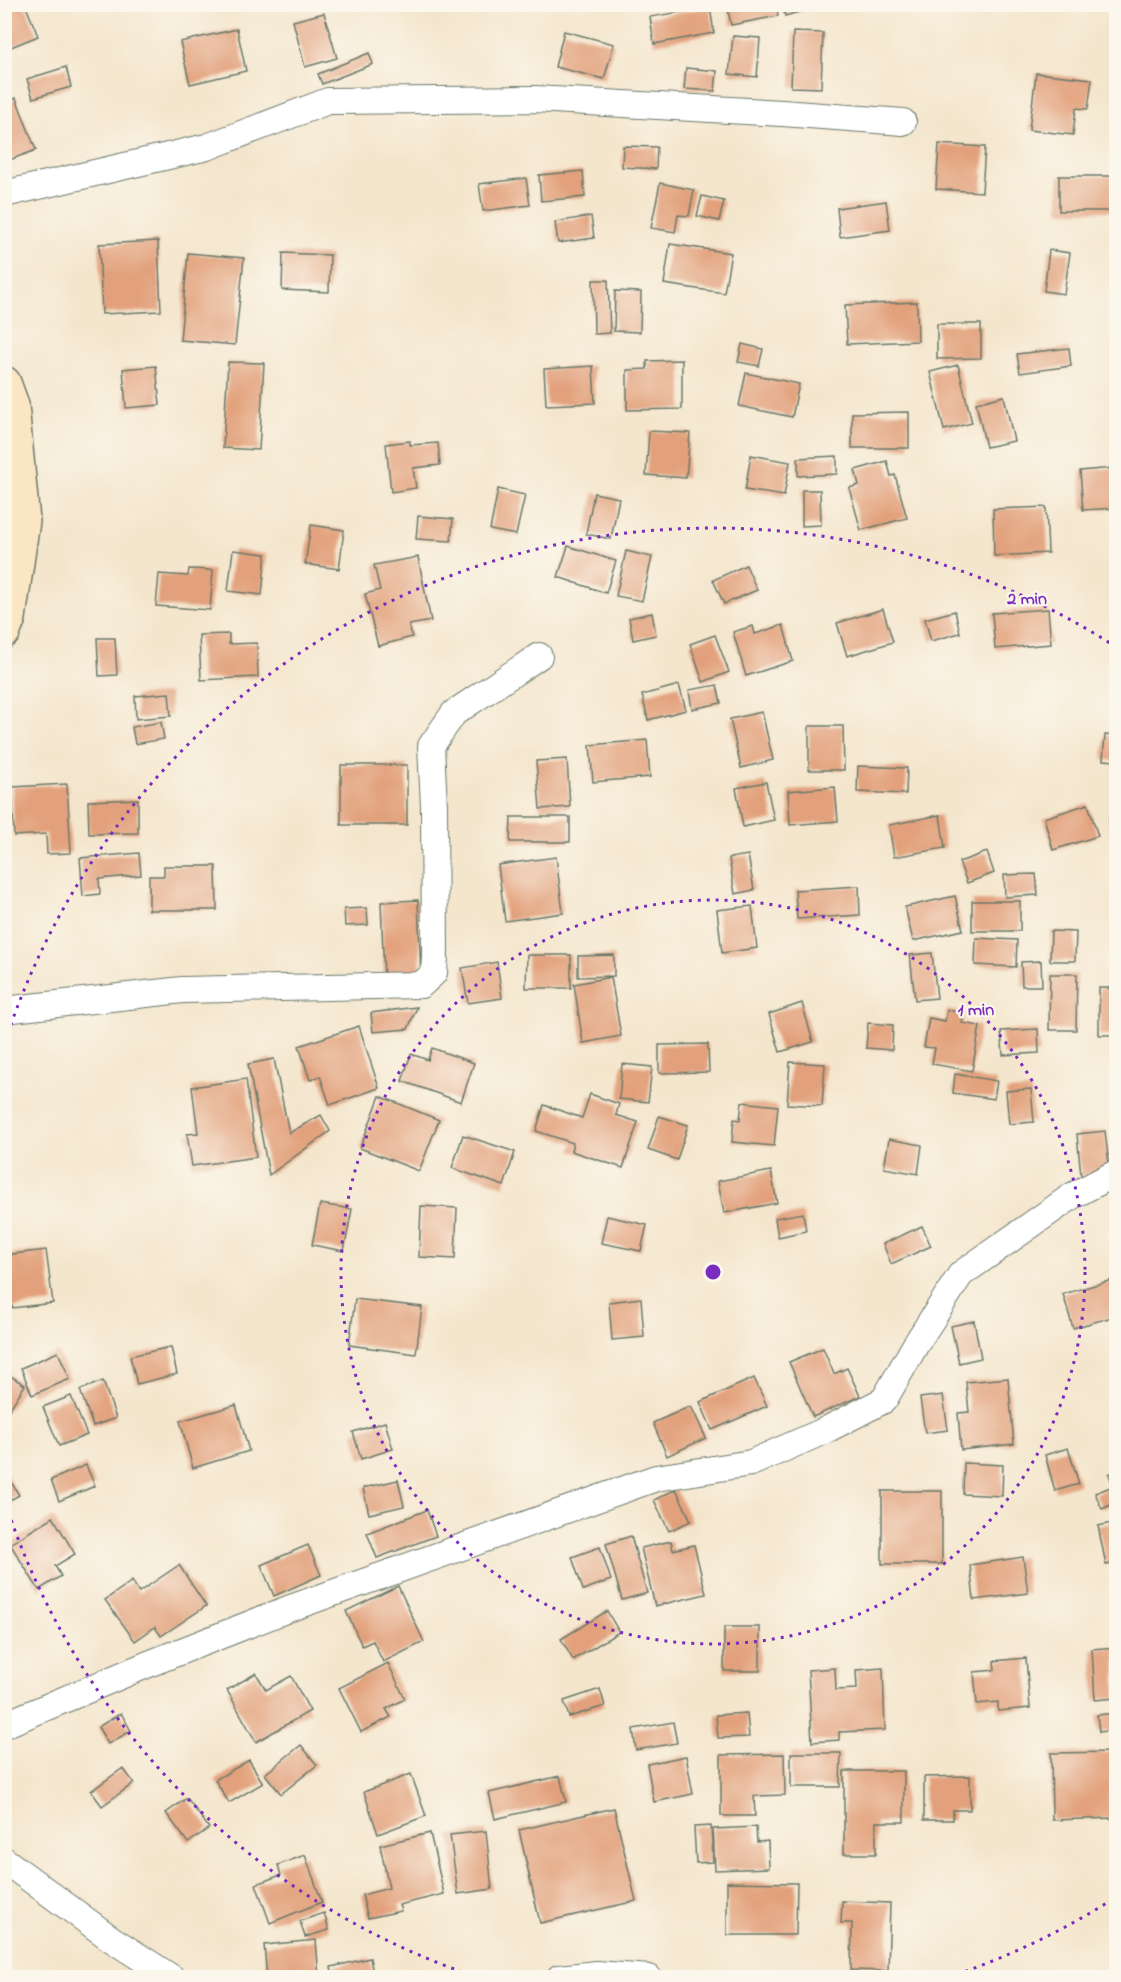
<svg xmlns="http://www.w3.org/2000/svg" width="1121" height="1982" viewBox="0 0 1121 1982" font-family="'Indie Flower',sans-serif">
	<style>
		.building { fill: #e2a17c }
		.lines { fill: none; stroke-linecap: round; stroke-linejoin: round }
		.street-casing { stroke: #6a786a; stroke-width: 28 }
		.secondary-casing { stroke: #6a786a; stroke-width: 36 }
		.street { stroke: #fff; stroke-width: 26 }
		.secondary { stroke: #fbe6c4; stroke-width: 33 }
		.ring { fill: none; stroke: #7b2cbf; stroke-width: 3; stroke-dasharray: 3 6 }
		.centre { fill: #7b2cbf; stroke: #fbf7ec; stroke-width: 3 }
		.ring-label { font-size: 18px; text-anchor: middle; font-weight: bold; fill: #7b2cbf; stroke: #fbf7ec; stroke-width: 4.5; stroke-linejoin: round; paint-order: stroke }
	</style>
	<rect width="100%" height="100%" fill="#fbf7ec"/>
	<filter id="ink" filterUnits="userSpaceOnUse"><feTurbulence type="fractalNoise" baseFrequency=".0167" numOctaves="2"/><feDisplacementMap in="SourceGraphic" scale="12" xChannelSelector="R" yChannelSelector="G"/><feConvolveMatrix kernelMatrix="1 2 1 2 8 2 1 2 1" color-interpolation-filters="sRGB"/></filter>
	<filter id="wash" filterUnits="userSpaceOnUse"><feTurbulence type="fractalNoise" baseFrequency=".008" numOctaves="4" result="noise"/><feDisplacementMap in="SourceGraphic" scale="24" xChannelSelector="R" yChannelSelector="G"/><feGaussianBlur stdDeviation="1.35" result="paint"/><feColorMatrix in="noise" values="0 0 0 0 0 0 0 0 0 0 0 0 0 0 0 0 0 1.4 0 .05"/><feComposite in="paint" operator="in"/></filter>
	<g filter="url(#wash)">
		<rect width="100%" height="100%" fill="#f4e6cd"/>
		<g id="blocks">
			<g class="building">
				<path d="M4,4h21l13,32 -34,14z"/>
				<path d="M727,4h49l2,12 -47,9z"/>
				<path d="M782,4h38v2l-35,10z"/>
				<path d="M710,7l4,26 -60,11 -4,-27z"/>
				<path d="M324,13l13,45 -32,9 -12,-46z"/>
				<path d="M237,29l9,42 -56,13 -10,-42z"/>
				<path d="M564,31l50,13 -10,35 -49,-12z"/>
				<path d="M793,32l30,1 -2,55 -30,-1z"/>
				<path d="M733,36l27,2 -3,39 -28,-3z"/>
				<path d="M369,53l4,11 -51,20 -4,-10z"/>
				<path d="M66,67l5,20 -38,11 -6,-19z"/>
				<path d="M686,68l31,3 -2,20 -31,-2z"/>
				<path d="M1036,73l56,6 -4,30 -12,-1 -3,27 -44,-5z"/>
				<path d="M16,98l20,52 -32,12v-59z"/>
				<path d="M939,144l46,3 -3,45 -46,-3z"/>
				<path d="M623,146l34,1 -1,22 -34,-2z"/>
				<path d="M583,171l2,26 -44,4 -2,-26z"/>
				<path d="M1059,176h53l1,35h-54z"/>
				<path d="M526,178l4,27 -47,6 -4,-27z"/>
				<path d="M660,183l34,7 -5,26 -11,-1 -3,17 -24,-4z"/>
				<path d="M702,196l22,5 -5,20 -22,-5z"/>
				<path d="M886,201l4,29 -50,7 -3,-29z"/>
				<path d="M591,216l3,22 -36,5 -3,-21z"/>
				<path d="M158,241l3,70 -59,3 -3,-70z"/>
				<path d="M670,244l61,9 -7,40 -60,-9z"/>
				<path d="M1049,250l21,3 -6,41 -20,-3z"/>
				<path d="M188,253l56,5 -9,87 -55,-5z"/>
				<path d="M283,253l47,2 -1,37 -47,-2z"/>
				<path d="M593,280h15l2,53 -16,1z"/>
				<path d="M615,291l26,1 -1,40 -26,-1z"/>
				<path d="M917,302l1,39 -71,3 -2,-39z"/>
				<path d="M937,324h44v34l-44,1z"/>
				<path d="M742,344l21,5 -4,17 -21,-4z"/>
				<path d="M1069,348l2,18 -51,7 -3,-19z"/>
				<path d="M682,360v49l-55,1v-40l20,-1v-8z"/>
				<path d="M228,362l36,1 -5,87 -36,-2z"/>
				<path d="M958,365l14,58 -28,7 -14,-58z"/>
				<path d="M156,366l4,39 -34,3 -3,-39z"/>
				<path d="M593,366l2,37 -49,2 -2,-36z"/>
				<path d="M746,373l53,11 -7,33 -53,-11z"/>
				<path d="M1004,396l10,45 -28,6 -10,-44z"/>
				<path d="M909,412v36h-57v-35z"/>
				<path d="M649,431l41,2 -4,45 -40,-3z"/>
				<path d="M410,441v4l28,-2 2,22 -27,3 3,20 -25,4 -5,-48z"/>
				<path d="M751,455l39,7 -6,34 -39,-6z"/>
				<path d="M837,456v18l-39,2v-18z"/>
				<path d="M887,461l4,15 4,-1 12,43 -46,12 -12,-42 10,-3 -4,-15z"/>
				<path d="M1113,468l3,40 -33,2 -3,-39z"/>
				<path d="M498,489l27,6 -9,40 -26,-5z"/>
				<path d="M802,490h18l1,35 -19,1z"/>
				<path d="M594,493l25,5 -8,41 -25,-5z"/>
				<path d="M1046,507l2,46 -54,3 -1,-47z"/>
				<path d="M418,516l35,3 -2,22 -35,-2z"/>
				<path d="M311,525l33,5 -5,39 -34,-5z"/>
				<path d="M568,546l48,15 -10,32 -48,-16z"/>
				<path d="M233,550l33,4 -4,41 -34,-4z"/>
				<path d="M626,551l26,6 -10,44 -26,-5z"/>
				<path d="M418,557l13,64 -22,4 3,12 -34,9 -13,-52 15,-4 -6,-25z"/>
				<path d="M746,565l11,25 -33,14 -11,-24z"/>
				<path d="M189,569l24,1 -3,40 -54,-4 3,-32 29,2z"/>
				<path d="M883,609l10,33 -46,14 -10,-33z"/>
				<path d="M1048,609l3,35 -56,5 -3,-36z"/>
				<path d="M955,611l5,22 -29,8 -6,-22z"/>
				<path d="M652,613l4,22 -23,5 -4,-22z"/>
				<path d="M783,625l10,36 -47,15 -13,-44 20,-6 2,8z"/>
				<path d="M229,634v10l28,-1 1,34 -57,3 -2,-45z"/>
				<path d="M715,635l14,37 -26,10 -13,-38z"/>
				<path d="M97,638h18l2,37 -18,1z"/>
				<path d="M679,685l7,25 -38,10 -6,-25z"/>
				<path d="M717,685l4,18 -29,6 -3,-19z"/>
				<path d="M169,693l2,23 -35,3 -1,-23z"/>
				<path d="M762,712l11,48 -32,8 -11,-49z"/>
				<path d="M161,722l3,17 -29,5 -3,-17z"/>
				<path d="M809,726h34l1,44h-35z"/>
				<path d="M1105,735l11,1v25l-13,-1z"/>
				<path d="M647,740l3,37 -57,5 -3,-37z"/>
				<path d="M567,759l3,48 -30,2 -4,-48z"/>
				<rect x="341" y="765" width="66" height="60"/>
				<path d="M858,766l49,2 -1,26 -49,-2z"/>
				<path d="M766,782l8,38 -31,7 -7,-39z"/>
				<path d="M67,784l4,69 -24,1 -1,-20 -32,2 -2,-49z"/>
				<path d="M835,787l3,34 -48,4 -2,-34z"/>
				<path d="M138,799v34l-49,1 -1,-33z"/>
				<path d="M1088,804l10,32 -45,14 -9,-32z"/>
				<path d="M940,815l5,33 -51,9 -5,-32z"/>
				<path d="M511,817h59v25h-60z"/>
				<path d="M1116,817v32h-4l-3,-31z"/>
				<path d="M987,852l7,21 -27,10 -8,-21z"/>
				<path d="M139,853l2,22 -42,4 1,15 -17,2 -3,-38z"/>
				<path d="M748,855l6,35 -19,4 -6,-36z"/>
				<path d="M556,857l7,56 -58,8 -7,-56z"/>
				<path d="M164,866h52l1,44h-68v-34h15z"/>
				<path d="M1036,874l2,21 -33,2 -1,-22z"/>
				<path d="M859,886l1,29 -63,4 -2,-29z"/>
				<path d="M955,896l8,34 -50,11 -8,-34z"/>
				<path d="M418,900l3,77 -37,1 -3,-76z"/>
				<rect x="972" y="901" width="48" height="30"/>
				<path d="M752,906l5,42 -35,5 -5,-43z"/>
				<path d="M367,908l1,17 -23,1 -1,-17z"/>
				<path d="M1051,931l25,1 -1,29h-25z"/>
				<path d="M976,938l41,2 -1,27 -41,-2z"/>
				<path d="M932,953l5,45 -22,2 -5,-45z"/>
				<path d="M527,955h44v33h-45z"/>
				<path d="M614,955v21l-36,1v-21z"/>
				<path d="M1041,961l1,25h-20l-1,-24z"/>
				<path d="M497,962l5,36 -34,5 -6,-35z"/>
				<path d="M1050,974h27l-1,56h-27z"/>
				<path d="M611,977l10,59 -38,7 -9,-59z"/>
				<rect x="1099" y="988" width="17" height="47"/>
				<path d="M802,1003l11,39 -33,10 -11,-38z"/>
				<path d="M417,1007l-9,22 -35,3 -2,-19z"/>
				<path d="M947,1010l17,3 -2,10 18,3 -8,45 -40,-7 3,-16 -11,-1 5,-29 16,3z"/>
				<path d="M868,1023l25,2 -1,25 -26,-2z"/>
				<path d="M359,1026l20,62 -49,17 -10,-29 -10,4 -11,-34z"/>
				<path d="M1038,1029l1,24 -36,2 -2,-24z"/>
				<path d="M708,1044l1,28 -50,1v-28z"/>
				<path d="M432,1048l42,15 -13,39 -59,-21 9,-27 17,6z"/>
				<path d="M274,1059l15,74 32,-18 9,16 -61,44 -21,-111z"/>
				<path d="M790,1062l35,2 -3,42 -35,-2z"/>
				<path d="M622,1064l30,3 -4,35 -29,-3z"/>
				<path d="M955,1074l42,7 -3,18 -41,-6z"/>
				<path d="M246,1079l10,78 -64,9 -5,-32 11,-1 -6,-46z"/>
				<path d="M1031,1089l3,33 -25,2 -3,-33z"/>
				<path d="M590,1094l29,10 -3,11 22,7 -15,46 -52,-17 2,-8 -37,-12 8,-26 38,13z"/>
				<path d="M380,1096l59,24 -20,51 -59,-23z"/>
				<path d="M742,1102l36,4 -4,40 -42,-4 2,-23 6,1z"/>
				<path d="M659,1116l29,9 -11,35 -29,-10z"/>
				<path d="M1105,1131l5,42 -29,3 -4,-42z"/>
				<path d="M463,1135l52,17 -11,34 -52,-18z"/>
				<path d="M889,1139l33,6 -4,29 -34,-6z"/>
				<path d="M771,1171l6,32 -53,10 -6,-32z"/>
				<path d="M320,1204l32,5 -8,42 -32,-6z"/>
				<path d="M421,1206l36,2 -2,51 -36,-2z"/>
				<path d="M803,1213l3,18 -28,6 -3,-19z"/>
				<path d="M607,1216l40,9 -6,26 -40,-8z"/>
				<path d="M922,1226l9,20 -40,18 -8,-20z"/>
				<path d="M46,1250l7,53 -41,5 -7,-53z"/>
				<path d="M1116,1279v37l-43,12 -10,-34z"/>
				<path d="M641,1298l3,39 -32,3 -3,-38z"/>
				<path d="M355,1299l67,8 -6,47 -67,-9z"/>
				<path d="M974,1321l7,37 -22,5 -8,-37z"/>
				<path d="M171,1347l6,27 -40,10 -7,-28z"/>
				<path d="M823,1348l11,26 13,-6 13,28 -47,21 -24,-55z"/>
				<path d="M58,1352l12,27 -38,16 -11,-27z"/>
				<path d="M9,1375l16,10 -16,25 -5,-4v-25z"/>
				<path d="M754,1378l13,28 -55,24 -12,-28z"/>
				<path d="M1008,1378l6,66 -53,6 -3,-37 11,-1 -3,-30z"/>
				<path d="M103,1381l13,37 -23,8 -13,-36z"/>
				<path d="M943,1395l5,35 -23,3 -5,-35z"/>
				<path d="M71,1396l16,39 -28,11 -16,-39z"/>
				<path d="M236,1405l13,46 -56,17 -13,-47z"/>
				<path d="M691,1406l15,32 -39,18 -14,-33z"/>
				<path d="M385,1422l8,27 -32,10 -8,-27z"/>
				<path d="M1068,1448l11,36 -24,7 -10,-36z"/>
				<path d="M964,1463l39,2 -1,31 -39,-2z"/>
				<path d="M86,1465l9,21 -36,15 -8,-21z"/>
				<path d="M4,1470l15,25 -15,9z"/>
				<path d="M1116,1471v32l-14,6 -7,-16 18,-7 -4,-12z"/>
				<path d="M398,1480l6,26 -35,8 -6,-26z"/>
				<path d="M676,1489l15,32 -22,10 -15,-31z"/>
				<rect x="882" y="1491" width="60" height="73"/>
				<path d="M427,1510l9,26 -59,22 -10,-25z"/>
				<path d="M53,1517l22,37 -20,12 6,10 -22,14 -29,-46z"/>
				<path d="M1116,1522v41l-10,2 -8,-39z"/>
				<path d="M631,1536l16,57 -25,7 -16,-56z"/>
				<path d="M671,1541l2,9 21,-5 12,49 -51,12 -14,-58z"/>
				<path d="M308,1545l13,30 -47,21 -13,-31z"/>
				<path d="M600,1547l11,33 -28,10 -11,-33z"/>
				<path d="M1023,1557l5,36 -54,7 -4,-35z"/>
				<path d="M179,1565l27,41 -45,30 -6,-9 -20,14 -30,-41 27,-19 7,11z"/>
				<path d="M398,1586l26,56 -41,20 -10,-21 -11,5 -16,-35z"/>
				<path d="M607,1611l12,21 -46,28 -12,-21z"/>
				<rect x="724" y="1627" width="36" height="44"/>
				<path d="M1116,1647v51l-21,2 -3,-51z"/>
				<path d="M1026,1658l4,50 -32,3v-9l-21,2 -3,-32 21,-2 -1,-9z"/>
				<path d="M388,1663l17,36 -19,10 5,8 -30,15 -22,-44z"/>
				<path d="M835,1668l1,22 21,-1 -1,-19 27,-2 2,62 -46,2v8l-27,2 -4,-72z"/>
				<path d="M256,1673l10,17 25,-14 19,35 -54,31 -29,-52z"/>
				<path d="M600,1689l5,17 -36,11 -5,-16z"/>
				<path d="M121,1713l10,18 -23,13 -10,-17z"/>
				<path d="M747,1713l2,24 -31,1 -2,-23z"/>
				<path d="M1116,1713v17l-17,2 -2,-17z"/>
				<path d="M673,1722l4,21 -41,7 -3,-21z"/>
				<path d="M301,1745l16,20 -36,29 -16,-20z"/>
				<path d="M1116,1752v66l-64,2 -1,-67z"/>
				<path d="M791,1753h50l-1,34h-49z"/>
				<path d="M784,1754l1,41 -31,1 1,20h-34v-61z"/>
				<path d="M686,1756l7,38 -39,8 -7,-38z"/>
				<path d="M249,1760l14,23 -34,20 -14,-23z"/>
				<path d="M123,1768l11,15 -32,23 -11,-15z"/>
				<path d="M844,1771h60v51h-28v32h-32z"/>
				<path d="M411,1774l15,42 -48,18 -14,-42z"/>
				<path d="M560,1776l6,26 -71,17 -6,-26z"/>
				<path d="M970,1776v34h-17v10h-29v-43z"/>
				<path d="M187,1798l22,30 -21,15 -22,-30z"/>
				<path d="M614,1808l22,93 -96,22 -21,-93z"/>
				<path d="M711,1826l2,36 -17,1 -2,-36z"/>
				<path d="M756,1827l1,15 11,-1 1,27 -54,2 -2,-41z"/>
				<path d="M486,1831l6,58 -34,5 -8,-59z"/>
				<path d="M430,1833l14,61 -45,11 2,6 -33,7 -6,-23 27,-7 -9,-43z"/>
				<path d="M305,1855l17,47 -52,21 -14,-39 25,-9 -3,-10z"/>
				<path d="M727,1882l70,1 -1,52h-69z"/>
				<path d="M842,1901l48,2 -2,68 -37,-1 1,-47h-11z"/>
				<path d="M324,1913l5,17 -24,7 -5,-16z"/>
				<path d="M316,1940l3,38h-52l-3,-33z"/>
				<path d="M370,1958l4,20h-41l-2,-11z"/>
			</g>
		</g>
	</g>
	<g filter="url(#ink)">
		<use href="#blocks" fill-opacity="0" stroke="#6a786a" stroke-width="1.5"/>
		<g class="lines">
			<g class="street-casing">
				<g id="street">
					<path d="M4,194l203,-47 121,-46 207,-2 247,14 121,9"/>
					<path d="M4,1010l178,-20 239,-5 13,-12 1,-18 -1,-149 -3,-60 23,-33 85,-57"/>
					<path d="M4,1725l147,-62 137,-54 368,-131 95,-15 73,-32 60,-31 32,-56 45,-70 111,-78 44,-23"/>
					<path d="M4,1860l106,78 62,40"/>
					<path d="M559,1978l38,-4 52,4"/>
				</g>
			</g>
			<g class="secondary-casing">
				<path id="secondary" d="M4,383l8,22 11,116 -14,97 -5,13"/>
			</g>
			<use href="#street" class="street"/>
			<use href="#secondary" class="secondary"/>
		</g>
	</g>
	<g class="ring">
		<circle cx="713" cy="1272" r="372"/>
		<path d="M1113 1899A744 744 0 0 1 955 1975M471 1975A744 744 0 0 1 5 1502M5 1042A744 744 0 0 1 1113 645"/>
	</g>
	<circle cx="713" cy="1272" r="9" class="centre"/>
	<g class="ring-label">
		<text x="1027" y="604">2 min</text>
		<text x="976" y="1015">1 min</text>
	</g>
	<rect width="1121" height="1982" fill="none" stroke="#fbf7ec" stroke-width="24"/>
</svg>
